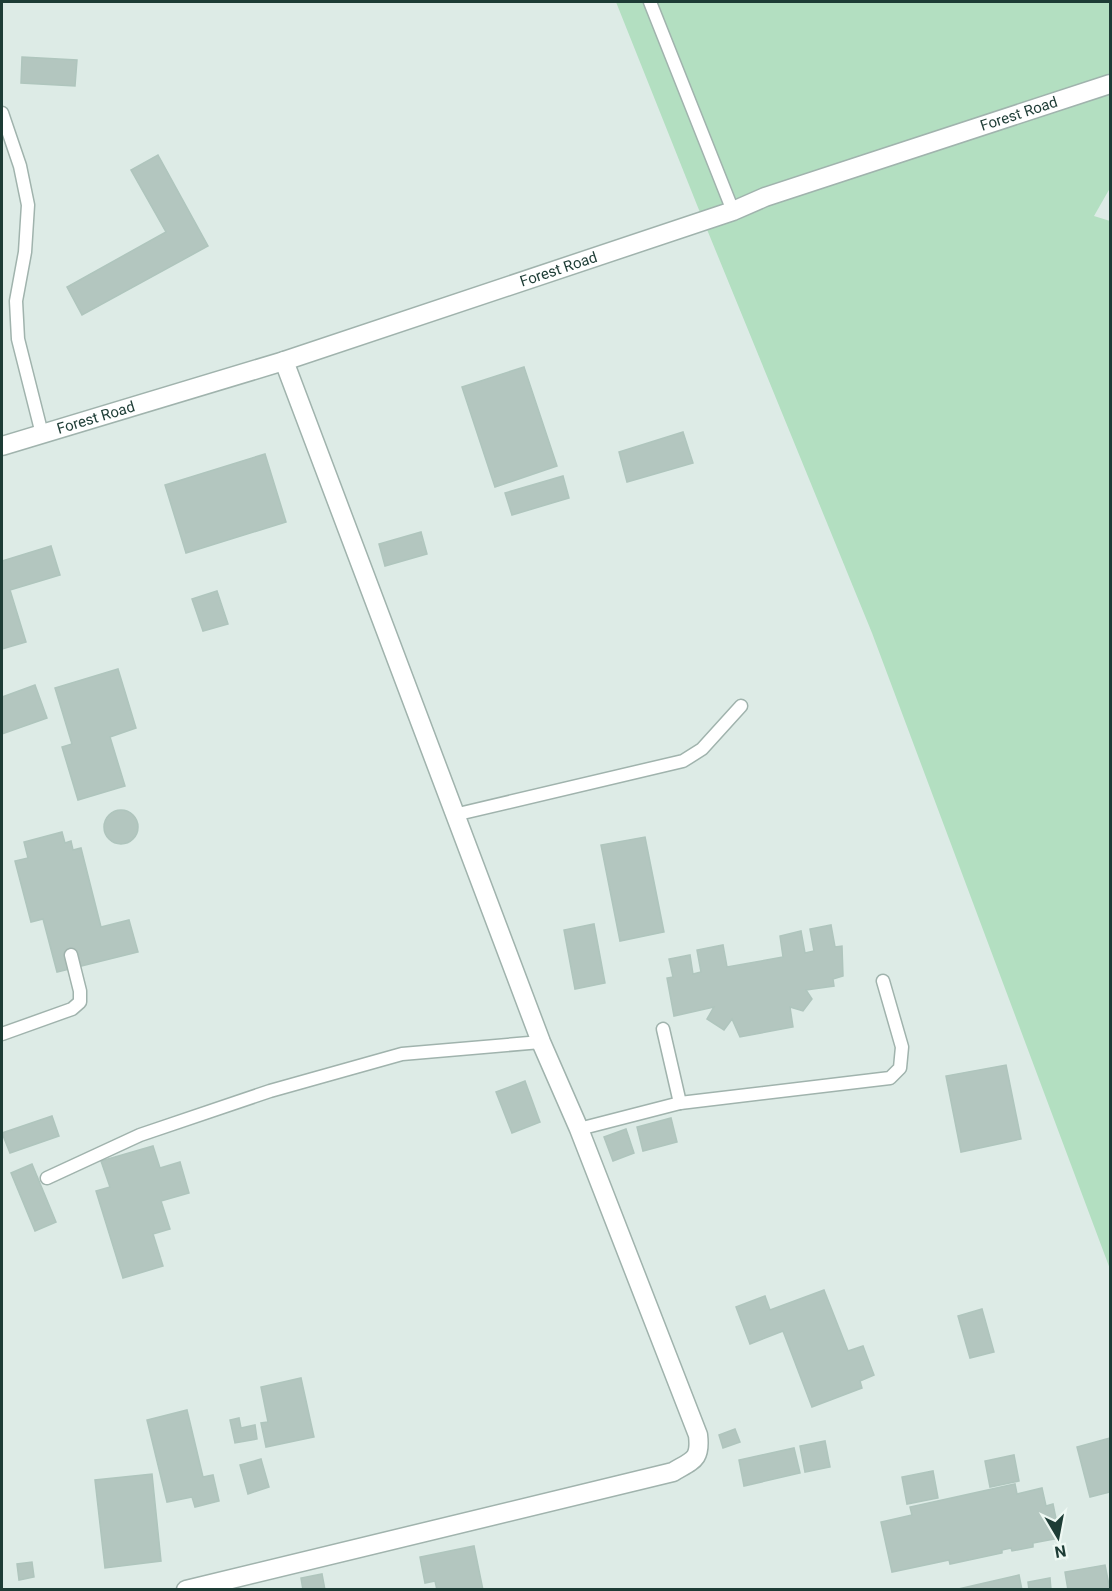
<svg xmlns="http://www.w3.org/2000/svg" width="1112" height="1591" viewBox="0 0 1112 1591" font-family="Roboto,sans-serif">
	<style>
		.green { fill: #b3dfc1 }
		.building { fill: #b3c6bf; stroke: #afc5bd; stroke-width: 1.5 }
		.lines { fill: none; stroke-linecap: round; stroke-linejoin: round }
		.lane-casing { stroke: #a0b3ad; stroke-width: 15 }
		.street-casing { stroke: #a0b3ad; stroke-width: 21 }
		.lane { stroke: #fff; stroke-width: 12 }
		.street { stroke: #fff; stroke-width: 18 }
		.labels { text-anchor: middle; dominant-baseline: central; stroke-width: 5; stroke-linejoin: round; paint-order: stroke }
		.street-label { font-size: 15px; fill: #1d3c35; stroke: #eef8f3 }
	</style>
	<rect width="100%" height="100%" fill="#ddebe6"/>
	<path class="green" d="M616,2h494v186l-16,28 16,5v1048l-238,-636 -175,-428z"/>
	<g class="building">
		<path d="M22,57l55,3 -2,26 -54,-3z"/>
		<path d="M158,155l50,91 -126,69 -15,-28 99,-55 -35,-62z"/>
		<path d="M524,367l33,99 -62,21 -33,-100z"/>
		<path d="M683,432l10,31 -66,19 -8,-30z"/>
		<path d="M265,454l21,68 -100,31 -21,-68z"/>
		<path d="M563,476l6,22 -57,17 -7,-22z"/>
		<path d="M421,532l6,22 -42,12 -6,-22z"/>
		<path d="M51,546l9,29 -50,15 16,52 -24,7v-88z"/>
		<path d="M217,591l11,33 -25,7 -11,-32z"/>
		<path d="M118,669l18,59 -26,9 15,49 -47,14 -16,-53 10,-3 -17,-56z"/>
		<path d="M35,685l12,33 -45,16v-37z"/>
		<circle cx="121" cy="827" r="17"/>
		<path d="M62,832l3,11 6,-2 2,9 8,-2 20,79 28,-7 9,32 -81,20 -14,-53 -12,3 -16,-61 13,-3 -4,-16z"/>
		<path d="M645,837l19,95 -44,9 -19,-96z"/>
		<path d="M594,924l11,59 -30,6 -11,-59z"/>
		<path d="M831,925l4,22 7,-1 1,30 -10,3 1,7 -28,4 6,9 -9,12 -13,-4 3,20 -53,10 -8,-18 -8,11 -17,-11 7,-12 -40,9 -7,-38 6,-1 -4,-18 21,-4 3,19 8,-2 -4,-22 26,-5 4,22 56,-10 -3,-21 21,-5 4,22 9,-2 -4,-22z"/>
		<path d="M1006,1065l15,74 -60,13 -15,-76z"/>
		<path d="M525,1081l15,41 -28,11 -16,-41z"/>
		<path d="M52,1116l7,20 -49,17 -8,-20z"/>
		<path d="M671,1118l6,24 -34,9 -6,-24z"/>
		<path d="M626,1129l8,24 -21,8 -9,-24z"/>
		<path d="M153,1146l7,22 20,-6 9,31 -28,8 9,28 -17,5 10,32 -40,12 -27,-87 14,-4 -9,-26z"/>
		<path d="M32,1164l24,58 -21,9 -24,-58z"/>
		<path d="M824,1290l24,61 15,-5 11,29 -14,6 2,7 -50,19 -29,-76 -33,13 -14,-37 29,-11 5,14z"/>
		<path d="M982,1309l12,43 -24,6 -12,-42z"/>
		<path d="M301,1378l13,59 -48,10 -5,-24 7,-1 -7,-35z"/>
		<path d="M187,1410l16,67 10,-2 6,26 -24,6 -3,-10 -25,5 -20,-82z"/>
		<path d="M239,1418l2,10 14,-3 2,14 -22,4 -5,-23z"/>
		<path d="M735,1429l5,13 -17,6 -4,-13z"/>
		<path d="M1110,1438v54l-20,5 -13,-50z"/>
		<path d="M825,1441l5,26 -25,5 -5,-26z"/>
		<path d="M794,1448l6,25 -56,13 -5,-26z"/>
		<path d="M1014,1455l5,26 -29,6 -5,-26z"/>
		<path d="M261,1459l8,28 -21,7 -8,-29z"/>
		<path d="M933,1471l5,27 -31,6 -5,-27z"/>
		<path d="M152,1474l9,87 -56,7 -10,-88z"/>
		<path d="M1015,1484l2,10 25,-6 4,18 7,-2 7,34 -27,5v4l-21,4 -1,-3 -9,2v3l-52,11 -1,-4 -57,12 -11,-50 31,-7 -2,-8z"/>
		<path d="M474,1546l9,44h-46l-2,-9 -10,2 -5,-26z"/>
		<path d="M32,1562l2,15 -15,3 -2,-16z"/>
		<path d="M1105,1565l5,25h-42l-3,-18z"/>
		<path d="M322,1574l3,16h-22l-2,-12z"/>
		<path d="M1019,1575l3,15h-68z"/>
		<path d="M1050,1578l1,12h-22l-1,-8z"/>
	</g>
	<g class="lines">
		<g class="lane-casing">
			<g id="lane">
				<path d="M650,2l83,209"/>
				<path d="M2,113l18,53 8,39 -3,47 -9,49 2,38 24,95"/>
				<path d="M454,815l229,-54 19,-12 39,-43"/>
				<path d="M663,1029l17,74"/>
				<path d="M2,1034l70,-25 8,-7v-11l-9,-36"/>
				<path d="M579,1129l101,-26 210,-25 10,-10 2,-21 -19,-66"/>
				<path d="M47,1178l93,-43 130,-44 132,-37 139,-12"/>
			</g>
		</g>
		<g class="street-casing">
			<g id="street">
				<path id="s1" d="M2,446l282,-85 449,-150 32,-14 345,-113"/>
				<path d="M186,1590l487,-118c20,-12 28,-12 25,-37l-119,-306 -38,-87 -257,-681"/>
			</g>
		</g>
		<use href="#lane" class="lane"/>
		<use href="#street" class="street"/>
	</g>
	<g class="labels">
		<g class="street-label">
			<text stroke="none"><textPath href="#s1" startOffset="1070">Forest Road</textPath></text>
			<text stroke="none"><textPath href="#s1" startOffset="584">Forest Road</textPath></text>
			<text stroke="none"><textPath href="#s1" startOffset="98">Forest Road</textPath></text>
		</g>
	</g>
	<rect width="1112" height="1591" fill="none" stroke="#1d3c35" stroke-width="6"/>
	<g transform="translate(1058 1537) rotate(170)" stroke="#eef8f3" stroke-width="4.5" paint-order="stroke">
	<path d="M0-4.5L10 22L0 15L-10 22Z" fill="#1d3c35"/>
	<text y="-9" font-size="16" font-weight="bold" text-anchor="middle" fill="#1d3c35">N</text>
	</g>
</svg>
